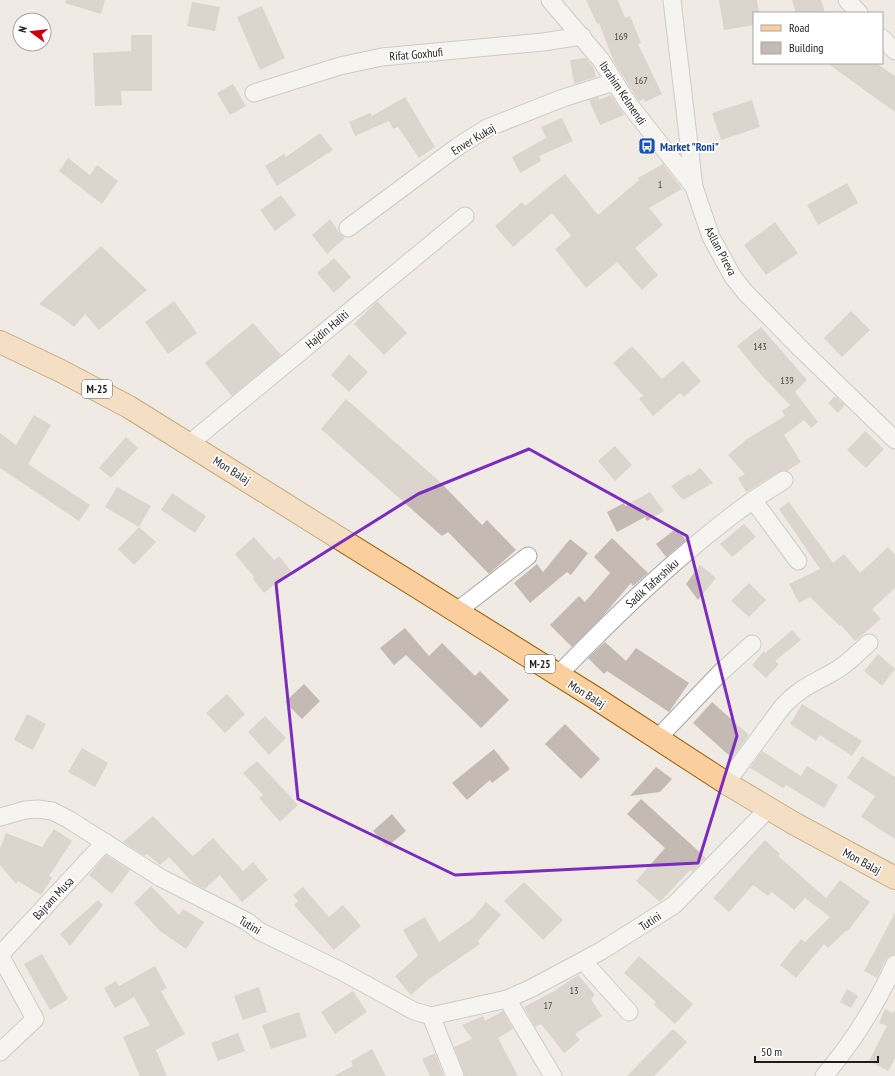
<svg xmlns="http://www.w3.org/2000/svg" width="895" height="1076" viewBox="0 0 895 1076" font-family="'PT Sans Narrow',sans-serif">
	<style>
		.building { fill: #c4bab3 }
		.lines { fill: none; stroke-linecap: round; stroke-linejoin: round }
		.minor-casing { stroke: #a5a5a5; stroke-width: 19 }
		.major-casing { stroke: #985e00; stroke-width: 24 }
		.minor { stroke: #fff; stroke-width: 17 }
		.major { stroke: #fbce9d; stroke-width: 22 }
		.marked { fill: none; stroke: #7b2cbf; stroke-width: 3; stroke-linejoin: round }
		.labels { text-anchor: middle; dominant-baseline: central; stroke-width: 3.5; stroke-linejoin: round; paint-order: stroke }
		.number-label { font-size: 10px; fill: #484543 }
		.shield { fill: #fff; stroke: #626262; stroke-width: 1 }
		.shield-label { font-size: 11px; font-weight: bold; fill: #1e1e1e }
		.street-label { font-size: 12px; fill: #1e1e1e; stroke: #fff }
		.transit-label { font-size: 12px; font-weight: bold; fill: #164399; stroke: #fff; text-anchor: start }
	</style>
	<rect width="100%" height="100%" fill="#efebe4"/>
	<g class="building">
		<path d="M66,0h39l-4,14 -36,-11z"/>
		<path d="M586,0h32l7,18 5,-2 11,27 -3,1 24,50 -17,8 -1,-3 -5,2 -25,-39 -15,-39 -2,1z"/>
		<path d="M719,0h38l2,13h-5v12l-30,5z"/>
		<path d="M792,0h29l4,13h-29z"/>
		<path d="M192,2l28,5 -5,24 -28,-5z"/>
		<path d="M262,6l23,52 -25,12 -23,-53z"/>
		<path d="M131,35h21v56h-31l1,14 -27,1 -2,-53 38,-2z"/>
		<path d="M586,58l8,10 2,9 -22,7 -4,-24z"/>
		<path d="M827,63h49l19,13v36z"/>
		<path d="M233,84l13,22 -16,9 -13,-22z"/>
		<path d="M611,95l13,20 -24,10 -11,-25 10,-3v3z"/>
		<path d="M405,97l30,50 -16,11 -21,-31 -5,2 -4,-8 -34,15 -6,-14 21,-9 2,3z"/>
		<path d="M752,100l8,27 -39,13 -9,-27z"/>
		<path d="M562,118l11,23 -34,15 2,5 -21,12 -8,-16 34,-19 -5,-11z"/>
		<path d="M320,133l13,17 -56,36 -12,-20 19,-12 2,3z"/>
		<path d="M68,158l22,17 7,-10 21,16 -16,23 -43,-33z"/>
		<path d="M663,164l19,25 -33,19 14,17 -28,23 23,27 -16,15 -25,-28 -31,26 -31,-39 16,-13 -19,-23 -39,34 -18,-21 27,-24 3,4 40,-32 33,41 41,-35 -1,-2z"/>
		<path d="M847,183l11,20 -40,22 -11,-20z"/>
		<path d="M281,195l15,20 -21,16 -15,-21z"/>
		<path d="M330,219l10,15 5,4 -18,16 -15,-19z"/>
		<path d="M775,222l23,31 -32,22 -22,-30z"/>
		<path d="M101,246l46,44 -48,40 -14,-16 -11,13 -14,-11 -21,-12z"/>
		<path d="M334,258l17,19 -17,16 -17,-20z"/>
		<path d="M174,301l23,32 -29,21 -23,-32z"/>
		<path d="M377,301l30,32 -23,22 -30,-31z"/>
		<path d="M851,311l19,19 -28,27 -18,-19z"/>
		<path d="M253,323l28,32 -49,41 -27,-33z"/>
		<path d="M761,327l46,53 -12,12 23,30 -7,6 -7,-8 -20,15 17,27 -14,9 -8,1 -33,20 -8,-14 7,-4 -17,-19 19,-16 38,-23 -3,-5 8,-6 -29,-30 -24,-29z"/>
		<path d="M632,346l30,33 21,-18 18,20 -17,16 -4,-4 -27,23 -14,-17 4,-3 -30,-33z"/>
		<path d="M349,354l19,18 -19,20 -18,-17z"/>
		<path d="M835,396l10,9 -7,8 -10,-10z"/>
		<path d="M346,399l91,80 45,46 5,-5 29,30 -27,24 -41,-42 -6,4 -121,-107z"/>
		<path d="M34,415l17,10 -23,39 62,41 -11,16 -79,-53v-35l16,12z"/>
		<path d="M865,431l19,18 -18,19 -19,-18z"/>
		<path d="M126,437l12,11 -27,30 -12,-10z"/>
		<path d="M615,446l17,19 -17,16 -17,-20z"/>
		<path d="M700,468l13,15 -30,17 -12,-14 18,-12 1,2z"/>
		<path d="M117,487l34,19 -12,21 -34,-20z"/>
		<path d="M650,492l14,19 -17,10 -2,-4 -28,15 -10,-20 17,-9 1,3z"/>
		<path d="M172,493l34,23 -11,17 -34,-23z"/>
		<path d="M789,502l44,61 11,-9 16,19 28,-26 7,8v33l-23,21 9,10 -26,22 -14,-16 -1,1 -30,-29 -11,6 -10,-19 31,-15 -41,-60z"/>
		<path d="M744,524l12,13 -24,20 -12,-13z"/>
		<path d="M139,527l17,15 -22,23 -16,-16z"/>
		<path d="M677,528l9,12 -20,17 -10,-13z"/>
		<path d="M254,537l20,23 5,-4 12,15 -27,22 -11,-14 1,-2 -19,-23z"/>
		<path d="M612,538l36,35 -15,13 -2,-3 -29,34 -30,30 -22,-22 29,-29 6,6 25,-29 -16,-16z"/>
		<path d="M570,539l18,14 -17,22 -4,-3 -37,31 -16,-20 23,-19 6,8z"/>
		<path d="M700,565l16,13 -18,22 -12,-16z"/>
		<path d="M749,583l17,17 -17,17 -18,-16z"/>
		<path d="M405,628l24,28 13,-13 33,33 5,-5 29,29 -28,28 -75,-73 -12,10 -14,-17z"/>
		<path d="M792,630l9,10 -26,21 4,3 -13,14 -14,-13 12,-14 1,2z"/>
		<path d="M605,642l21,19 10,-13 53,35 -20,29 -62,-41 -3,3 -16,-16z"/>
		<path d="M878,654l17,15 -13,17 -18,-15z"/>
		<path d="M304,684l16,17 -18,18 -17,-17z"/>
		<path d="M227,694l18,20 -20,19 -19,-20z"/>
		<path d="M712,702l37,33 -17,23 -39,-35z"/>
		<path d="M802,704l60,37 -10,15 -32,-21 -4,6 -26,-17z"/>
		<path d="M27,714l19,10 -13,26 -19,-10z"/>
		<path d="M265,716l21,22 -17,17 -21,-23z"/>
		<path d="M565,724l35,35 -19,20 -36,-35z"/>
		<path d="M82,748l26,15 -13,24 -27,-15z"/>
		<path d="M494,749l16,20 -18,14 -2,-3 -23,20 -15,-17z"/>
		<path d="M762,751l39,25 6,-10 31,19 -14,23 -38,-23 -3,3 -33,-20z"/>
		<path d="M862,756l33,21v62l-34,-22 14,-21 -28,-18z"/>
		<path d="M257,761l41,44 -18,17 -21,-24 4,-3 -20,-22z"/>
		<path d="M656,767l16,12 -12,13 -30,4z"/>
		<path d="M641,799l65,59 -14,14 -2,-2 -30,32 -24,-21 29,-33 -38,-34z"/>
		<path d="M392,814l14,17 -19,16 -14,-16z"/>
		<path d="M153,816l40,40 20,-18 30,33 10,-9 15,18 -26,22 -22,-27 -15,14 -12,-6 -24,-26 -9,8 -13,-11 -3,2 -21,-14z"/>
		<path d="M54,829l18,12 -23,35 3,2 -11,17 -23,-14 -2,3 -16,-19v-16l6,-16 36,14z"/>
		<path d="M765,840l15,14 -2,2 48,42 14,-18 30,22 -22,29 -1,-1 -19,18 -4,-4 -28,34 -16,-13 21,-26 4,3 25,-25 -25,-19 -11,12 -22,-18 -4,4 -15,-11 -24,27 -16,-14z"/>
		<path d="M106,855l24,15 -18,24 -23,-19z"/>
		<path d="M524,882l39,38 -20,20 -39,-39z"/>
		<path d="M151,886l28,29 4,-6 21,13 -18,27 -26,-18 -26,-28z"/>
		<path d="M303,887l26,30 14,-12 18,21 -27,24 -40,-45 4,-4 -5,-6z"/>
		<path d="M98,900l5,5 -33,41 -10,-12z"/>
		<path d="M486,902l15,13 -23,26 2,3 -51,35 -18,16 -16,-19 23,-20 -15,-26 22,-13 14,25 33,-23z"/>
		<path d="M895,913v41l-5,2 -4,3 -9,19 -13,-7z"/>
		<path d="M42,954l26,45 -18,11 -26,-46z"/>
		<path d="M639,956l54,48 -18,20 -21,-19 2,-3 -32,-29z"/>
		<path d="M155,966l12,22 -6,3 24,43 -29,16 11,26h-27l-17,-39 27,-12 -16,-28 -19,11 -11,-20 12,-7 3,5z"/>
		<path d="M578,975l17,20 -4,4 11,17 -27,18 5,6 -16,13 -23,-29 -6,3 -11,-20 30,-16z"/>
		<path d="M259,987l8,25 -24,8 -9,-24z"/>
		<path d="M847,989l11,7 -7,12 -11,-6z"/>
		<path d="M353,991l14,21 -32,22 -14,-22z"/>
		<path d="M885,1009l8,4 2,-3v48l-7,13 -19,-10 18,-35 -8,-3z"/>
		<path d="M503,1011l10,18 -15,9 20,38h-53l-11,-29 18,-8 -10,-14 21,-9 2,5z"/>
		<path d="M299,1012l8,25 -36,12 -9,-24z"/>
		<path d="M673,1029l14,13 -33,34h-27z"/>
		<path d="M238,1033l7,18 -27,10 -7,-18z"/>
		<path d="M372,1049l14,27h-52l19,-10 -2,-5z"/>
		<path d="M435,1053l9,23h-14l-8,-17z"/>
	</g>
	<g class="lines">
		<g class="minor-casing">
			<g id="minor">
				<path d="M550,0l51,60 27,43 66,84"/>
				<path d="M672,0l22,187 17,50 22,40 12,15 56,57 94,91"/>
				<path d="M847,0l12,13"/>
				<path d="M882,38l13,13"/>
				<path d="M254,93l86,-27 42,-9 161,-15 39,-6"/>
				<path d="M348,228l109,-81 30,-19 76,-30 51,-16"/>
				<path d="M190,443l275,-227"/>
				<path d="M753,500l31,-20"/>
				<path d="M457,611l71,-55"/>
				<path d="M558,675c61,-63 124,-124 195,-175l45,61"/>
				<path d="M657,739l64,-67 31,-28"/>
				<path d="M726,783l57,-77c19,-20 30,-22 52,-35 13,-7 23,-19 34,-28"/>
				<path d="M0,817l25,-7 13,-1 14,2 16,8 93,59 87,44 11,9 84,41 71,39 17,5 76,-17 23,-10 71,-38 73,-46 94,-96"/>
				<path d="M0,955l105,-113"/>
				<path d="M583,961l46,51"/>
				<path d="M507,999l46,77"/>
				<path d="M431,1016l24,60"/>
				<path d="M0,1052l35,-33 -35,-64"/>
				<path d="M824,1076c29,-34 52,-71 71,-112"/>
			</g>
		</g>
		<g class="major-casing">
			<path id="major" d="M0,342l61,29 68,36 468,292 129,84 69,41 100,54"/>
		</g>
		<use href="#minor" class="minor"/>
		<use href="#major" class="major"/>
	</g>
	<path d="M0 0H895V1076H0ZM529,449l158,87 50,200 -39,127 -243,12 -157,-76 -22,-216 142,-89z" fill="#efebe4" fill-opacity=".55" fill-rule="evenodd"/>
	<path class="marked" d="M529,449l158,87 50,200 -39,127 -243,12 -157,-76 -22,-216 142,-89z"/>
	<defs>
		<g id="bus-square" transform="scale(0.9)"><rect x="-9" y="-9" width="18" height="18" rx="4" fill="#1a4fb4" stroke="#fff"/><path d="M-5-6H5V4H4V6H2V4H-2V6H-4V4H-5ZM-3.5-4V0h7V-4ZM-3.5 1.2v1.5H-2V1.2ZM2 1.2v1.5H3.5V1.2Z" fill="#fff"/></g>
	</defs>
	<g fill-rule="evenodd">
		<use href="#bus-square" x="647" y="146"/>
	</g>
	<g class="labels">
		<g class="number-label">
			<text x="621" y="36">169</text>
			<text x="641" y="80">167</text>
			<text x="660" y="184">1</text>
			<text x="760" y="346">143</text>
			<text x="787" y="380">139</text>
			<text x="574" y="990">13</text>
			<text x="548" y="1005">17</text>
		</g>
		<g class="shield">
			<rect x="82" y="380" width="30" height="18" rx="3"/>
			<rect x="525" y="655" width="30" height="18" rx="3"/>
		</g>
		<g class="shield-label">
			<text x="97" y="389">M-25</text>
			<text x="540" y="664">M-25</text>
		</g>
		<g class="street-label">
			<text transform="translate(416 54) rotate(-5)">Rifat Goxhufi</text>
			<text transform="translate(623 93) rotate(56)">Ibrahim Kelmendi</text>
			<text transform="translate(473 139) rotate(-31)">Enver Kukaj</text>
			<text transform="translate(721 251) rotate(62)">Asllan Pireva</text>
			<text transform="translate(327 329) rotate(-40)">Hajdin Haliti</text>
			<text transform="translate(232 470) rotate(32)">Mon Balaj</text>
			<text transform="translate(652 583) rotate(-42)">Sadik Tafarshiku</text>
			<text transform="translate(587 694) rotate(32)">Mon Balaj</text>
			<text transform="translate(862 861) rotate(28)">Mon Balaj</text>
			<text transform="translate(53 898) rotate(-47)">Bajram Musa</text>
			<text transform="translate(650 921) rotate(-33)">Tutini</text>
			<text transform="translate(250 925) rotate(31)">Tutini</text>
		</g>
		<g class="transit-label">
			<text x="660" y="146">Market "Roni"</text>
		</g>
	</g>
	<rect x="753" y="12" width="130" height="52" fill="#ffffff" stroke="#a5a5a5"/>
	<rect x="761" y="25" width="20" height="6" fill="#fbce9d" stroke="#a5a5a5"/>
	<text x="789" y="32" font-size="12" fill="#1e1e1e">Road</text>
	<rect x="761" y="42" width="20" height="12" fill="#c4bab3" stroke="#a5a5a5"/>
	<text x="789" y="52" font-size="12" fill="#1e1e1e">Building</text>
	<g transform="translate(32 32) rotate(285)"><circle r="19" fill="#ffffff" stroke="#a5a5a5"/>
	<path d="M0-3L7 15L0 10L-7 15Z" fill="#cc010b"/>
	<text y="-6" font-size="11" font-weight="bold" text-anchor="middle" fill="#1e1e1e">N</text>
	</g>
	<path d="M755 1056v6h123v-6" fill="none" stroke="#1e1e1e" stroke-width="2"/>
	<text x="761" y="1056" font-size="12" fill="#1e1e1e" stroke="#ffffff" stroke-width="3" paint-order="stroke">50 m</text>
</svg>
